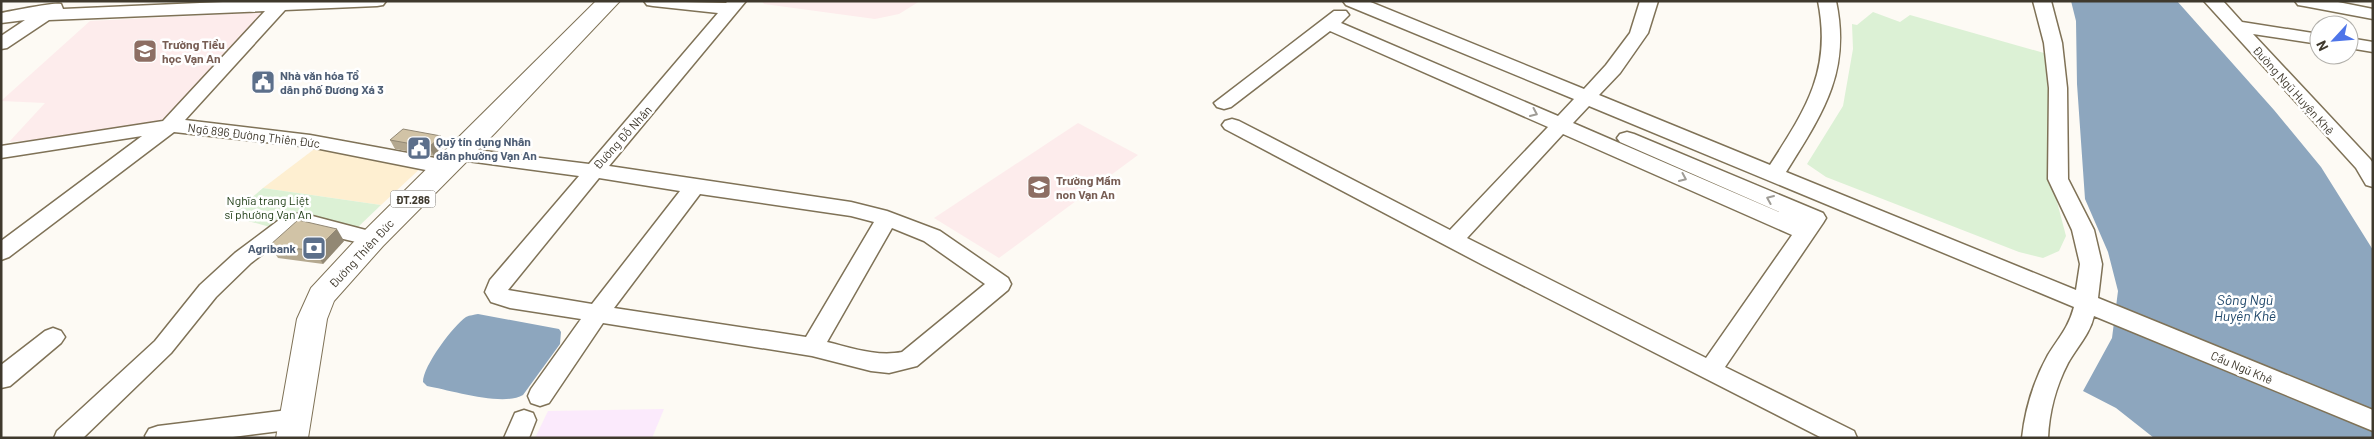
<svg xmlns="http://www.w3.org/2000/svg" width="2374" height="439" viewBox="0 0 2374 439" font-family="Barlow,sans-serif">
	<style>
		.built { fill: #feefd1 }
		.education { fill: #fdecec }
		.medical { fill: #fbeafc }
		.green { fill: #dcf1d5 }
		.water { fill: #8da6be }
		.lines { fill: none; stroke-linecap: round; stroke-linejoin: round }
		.minor-casing { stroke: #7f7257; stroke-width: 3 }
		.major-casing { stroke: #7f7257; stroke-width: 2 }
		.minor { fill: #fff; fill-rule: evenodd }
		.major { fill: #fff; fill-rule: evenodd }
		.wall { fill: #b4a88f }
		.shaded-wall { fill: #928874 }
		.building { fill: #d1c3a6; stroke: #928874 }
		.oneway { stroke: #9f9c96 }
		.labels { text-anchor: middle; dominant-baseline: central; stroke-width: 5; stroke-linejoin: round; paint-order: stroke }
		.shield { fill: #fff; stroke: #79746c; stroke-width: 1 }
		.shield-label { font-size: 11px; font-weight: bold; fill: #3f392d }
		.education-label { font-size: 12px; font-weight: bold; fill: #785e54; stroke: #fff; text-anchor: start }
		.service-label { font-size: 12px; font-weight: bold; fill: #4e5e75; stroke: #fff; text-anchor: start }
		.street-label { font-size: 12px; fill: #3f392d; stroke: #fff }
		.park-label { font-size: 12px; fill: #1c3a12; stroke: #fff }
		.water-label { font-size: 14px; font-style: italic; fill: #20486b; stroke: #fff }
	</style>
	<rect width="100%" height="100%" fill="#fdfaf4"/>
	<path class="built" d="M317,147l107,18 -43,40 -118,-17z"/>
	<g class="education">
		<path d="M762,1h158l-21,13 -24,5 -111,-15z"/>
		<path d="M271,12l-103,112 -111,14 -48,4 36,-39 -44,-2 89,-80z"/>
		<path d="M1078,123l60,32 -139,103 -65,-40z"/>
	</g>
	<path class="medical" d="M664,409l-12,29h-117l13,-27z"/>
	<g class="green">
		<path d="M1873,12l27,10 10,-7 134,38 4,38 2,84 16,61 -7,15 -16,7 -24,-6 -193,-75 -19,-13 36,-58 10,-57 -1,-25 5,1z"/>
		<path d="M263,188l118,17 -23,22 -68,-13 -20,13 -40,-11z"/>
	</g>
	<g class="water">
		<path d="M2071,1h106l97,109 47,57 52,83v188h-219l-38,-30 -33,-17 29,-53 6,-47 -10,-39 -23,-53 -8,-115 -1,-63z"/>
		<path d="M478,314l81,15 2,3 -1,12 -37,51c-20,12 -73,-5 -96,-9l-4,-4c0,-16 30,-56 43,-65 4,-2 8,-2 12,-3z"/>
	</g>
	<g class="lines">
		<g class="minor-casing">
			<g id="minor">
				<path d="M246,1h140l-3,4 -6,1 -92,4 -100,110 125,15 136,25 7,2 3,5 -3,5 -7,2 -136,-27 -136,-15 -165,125 -8,3v-19l141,-105 -141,22v-12l162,-25 102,-110 -216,9 -42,28 -6,1v-13l24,-16 -24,3v-10c12,-2 52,-11 60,-9l2,5z"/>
				<path d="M644,1l82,2 2,-2h18l-137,165 242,36 36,9 53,20 68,47 3,6 -3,6 -91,76 -28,7 -18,-2 -59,-15 -209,-33 -54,80 -9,3 -9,-3 -3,-7 3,-7 50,-70 -71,-11 -19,-6 -6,-10 5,-12 89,-104 -119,-16 -7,-1 -3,-5 3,-5 7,-1 129,16 129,-151 -65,-7 -6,-1zM599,178l81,13 -88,113 -84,-14zM700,194l151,22 23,6 -68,115 -192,-29zM892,228l32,13 61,43 -83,68c-25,5 -50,-4 -75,-10z"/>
				<path d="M1343,1h25l216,88 22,-24 24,-32 10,-32h18l-10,32 -28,40 -21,22 171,70c36,-56 62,-95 48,-164h18c15,71 -13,112 -50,171l290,118 4,-26 -8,-34 -24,-51 1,-91 -5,-45 -11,-42h18l11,42 5,45 1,91 26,51 8,34 -4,34 275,112v21l-279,-115c-4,18 -17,31 -26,47 -12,23 -19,50 -20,75h-26c3,-28 12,-58 26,-83 11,-18 20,-26 26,-48l-485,-201 -16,17 229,99 -182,-80 -3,-4 3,-4 7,-2 7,2 189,79 3,5 -3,5 -98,144 129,64 3,7h-35l-339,-173 -258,-136 -3,-4 3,-4 7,-2 7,2 211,109 98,-103 -218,-96 -99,76 -7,2 -7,-2 -3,-4 120,-92h12l3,4 -8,8 217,93 16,-17 -228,-94zM1563,134l229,101 -86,123 -239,-120z"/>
				<path d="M2204,1h19l19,21 77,12v10l-66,-10 117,125 3,4v24l-7,-2 -10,-17z"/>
				<path d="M2295,1h38l40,8v10l-69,-13 -6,-1z"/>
				<path d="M2349,38l24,4v10l-24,-4z"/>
				<path d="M301,213l80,21 3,5 -3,5 -8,2 -76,-18 -46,35 -35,34 -45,56 -88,85h-29l3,-7 98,-90 45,-56 35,-32 48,-36z"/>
				<path d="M53,328l8,3 4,6 -4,6 -51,43 -9,2v-23l44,-34z"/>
				<path d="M296,409l9,3 3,7 -3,7 -9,3 -71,9h-79l-1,-2 4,-7 9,-3z"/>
				<path d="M524,410l9,3 3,7 -7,18h-25l11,-25z"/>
			</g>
		</g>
		<g class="major-casing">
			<path id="major" d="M596,1h24l-125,132 -112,113 -49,55 -7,18 -19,119h-32l21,-119 14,-31 52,-56z"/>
		</g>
		<use href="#minor" class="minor"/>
		<use href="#major" class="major"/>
	</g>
	<g class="wall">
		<path d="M390,140l56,5 -12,11 -39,-7z"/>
		<path d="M344,241l-21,23 -45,-6 -8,-13z"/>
	</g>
	<g class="shaded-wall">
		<path d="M441,136l5,9 -12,11 -5,-9z"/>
		<path d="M337,229l7,12 -21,23 -8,-13z"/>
	</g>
	<g class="building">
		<path d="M403,129l38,7 -12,11 -39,-7z"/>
		<path d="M298,220l39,9 -22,22 -45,-6z"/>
	</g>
	<defs><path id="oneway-chevron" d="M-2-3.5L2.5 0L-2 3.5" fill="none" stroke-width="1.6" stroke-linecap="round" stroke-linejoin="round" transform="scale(1.25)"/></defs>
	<g class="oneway">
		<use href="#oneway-chevron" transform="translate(1534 113) rotate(24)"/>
		<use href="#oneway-chevron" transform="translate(1683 178) rotate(24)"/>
		<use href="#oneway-chevron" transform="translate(1770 199) rotate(-157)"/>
	</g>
	<defs>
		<g id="school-square" transform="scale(1.25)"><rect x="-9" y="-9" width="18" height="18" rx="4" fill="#8d6e63" stroke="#fff"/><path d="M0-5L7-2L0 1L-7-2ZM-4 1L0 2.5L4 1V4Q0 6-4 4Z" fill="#fff"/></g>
		<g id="civic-square" transform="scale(1.25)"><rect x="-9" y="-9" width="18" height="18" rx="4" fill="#5c6f8a" stroke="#fff"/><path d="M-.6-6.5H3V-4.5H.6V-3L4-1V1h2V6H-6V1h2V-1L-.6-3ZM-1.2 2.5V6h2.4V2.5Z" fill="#fff"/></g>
		<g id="bank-square" transform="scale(1.25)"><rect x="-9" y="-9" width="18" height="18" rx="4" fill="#5c6f8a" stroke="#fff"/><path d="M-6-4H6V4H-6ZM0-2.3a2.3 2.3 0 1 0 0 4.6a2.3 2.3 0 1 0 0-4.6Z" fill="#fff"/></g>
	</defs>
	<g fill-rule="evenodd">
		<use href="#school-square" x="145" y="51"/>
		<use href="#civic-square" x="263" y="82"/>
		<use href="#civic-square" x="419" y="148"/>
		<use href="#school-square" x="1039" y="187"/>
		<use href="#bank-square" x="314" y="248"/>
	</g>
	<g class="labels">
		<rect class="shield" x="390.5" y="190.5" width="45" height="17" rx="4"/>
		<g class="shield-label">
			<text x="413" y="199">ĐT.286</text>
		</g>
		<g class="education-label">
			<text x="162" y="44">Trường Tiểu<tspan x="162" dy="14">học Vạn An</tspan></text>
			<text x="1056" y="180">Trường Mầm<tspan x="1056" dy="14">non Vạn An</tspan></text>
		</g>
		<g class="service-label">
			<text x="280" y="75">Nhà văn hóa Tổ<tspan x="280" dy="14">dân phố Đương Xá 3</tspan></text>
			<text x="436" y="141">Quỹ tín dụng Nhân<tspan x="436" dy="14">dân phường Vạn An</tspan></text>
			<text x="296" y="248" text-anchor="end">Agribank</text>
		</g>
		<g class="street-label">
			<text transform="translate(2294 90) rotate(48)">Đường Ngũ Huyện Khê</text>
			<text transform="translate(254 135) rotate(7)">Ngõ 896 Đường Thiên Đức</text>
			<text transform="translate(622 137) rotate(-48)">Đường Đỗ Nhân</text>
			<text transform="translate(361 253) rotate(-47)">Đường Thiên Đức</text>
			<text transform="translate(2242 367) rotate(23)">Cầu Ngũ Khê</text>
		</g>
		<g class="park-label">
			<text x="268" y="200">Nghĩa trang Liệt<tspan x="268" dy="14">sĩ phường Vạn An</tspan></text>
		</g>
		<g class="water-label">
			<text x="2245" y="299">Sông Ngũ<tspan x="2245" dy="16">Huyện Khê</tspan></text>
		</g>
	</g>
	<rect width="2374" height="439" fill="none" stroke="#3f392d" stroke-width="5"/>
	<g transform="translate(2334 40) rotate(244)"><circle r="24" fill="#ffffff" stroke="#b2b0ab"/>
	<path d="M0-4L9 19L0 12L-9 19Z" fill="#4e75e9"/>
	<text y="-8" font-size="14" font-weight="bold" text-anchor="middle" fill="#3f392d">N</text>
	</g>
</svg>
